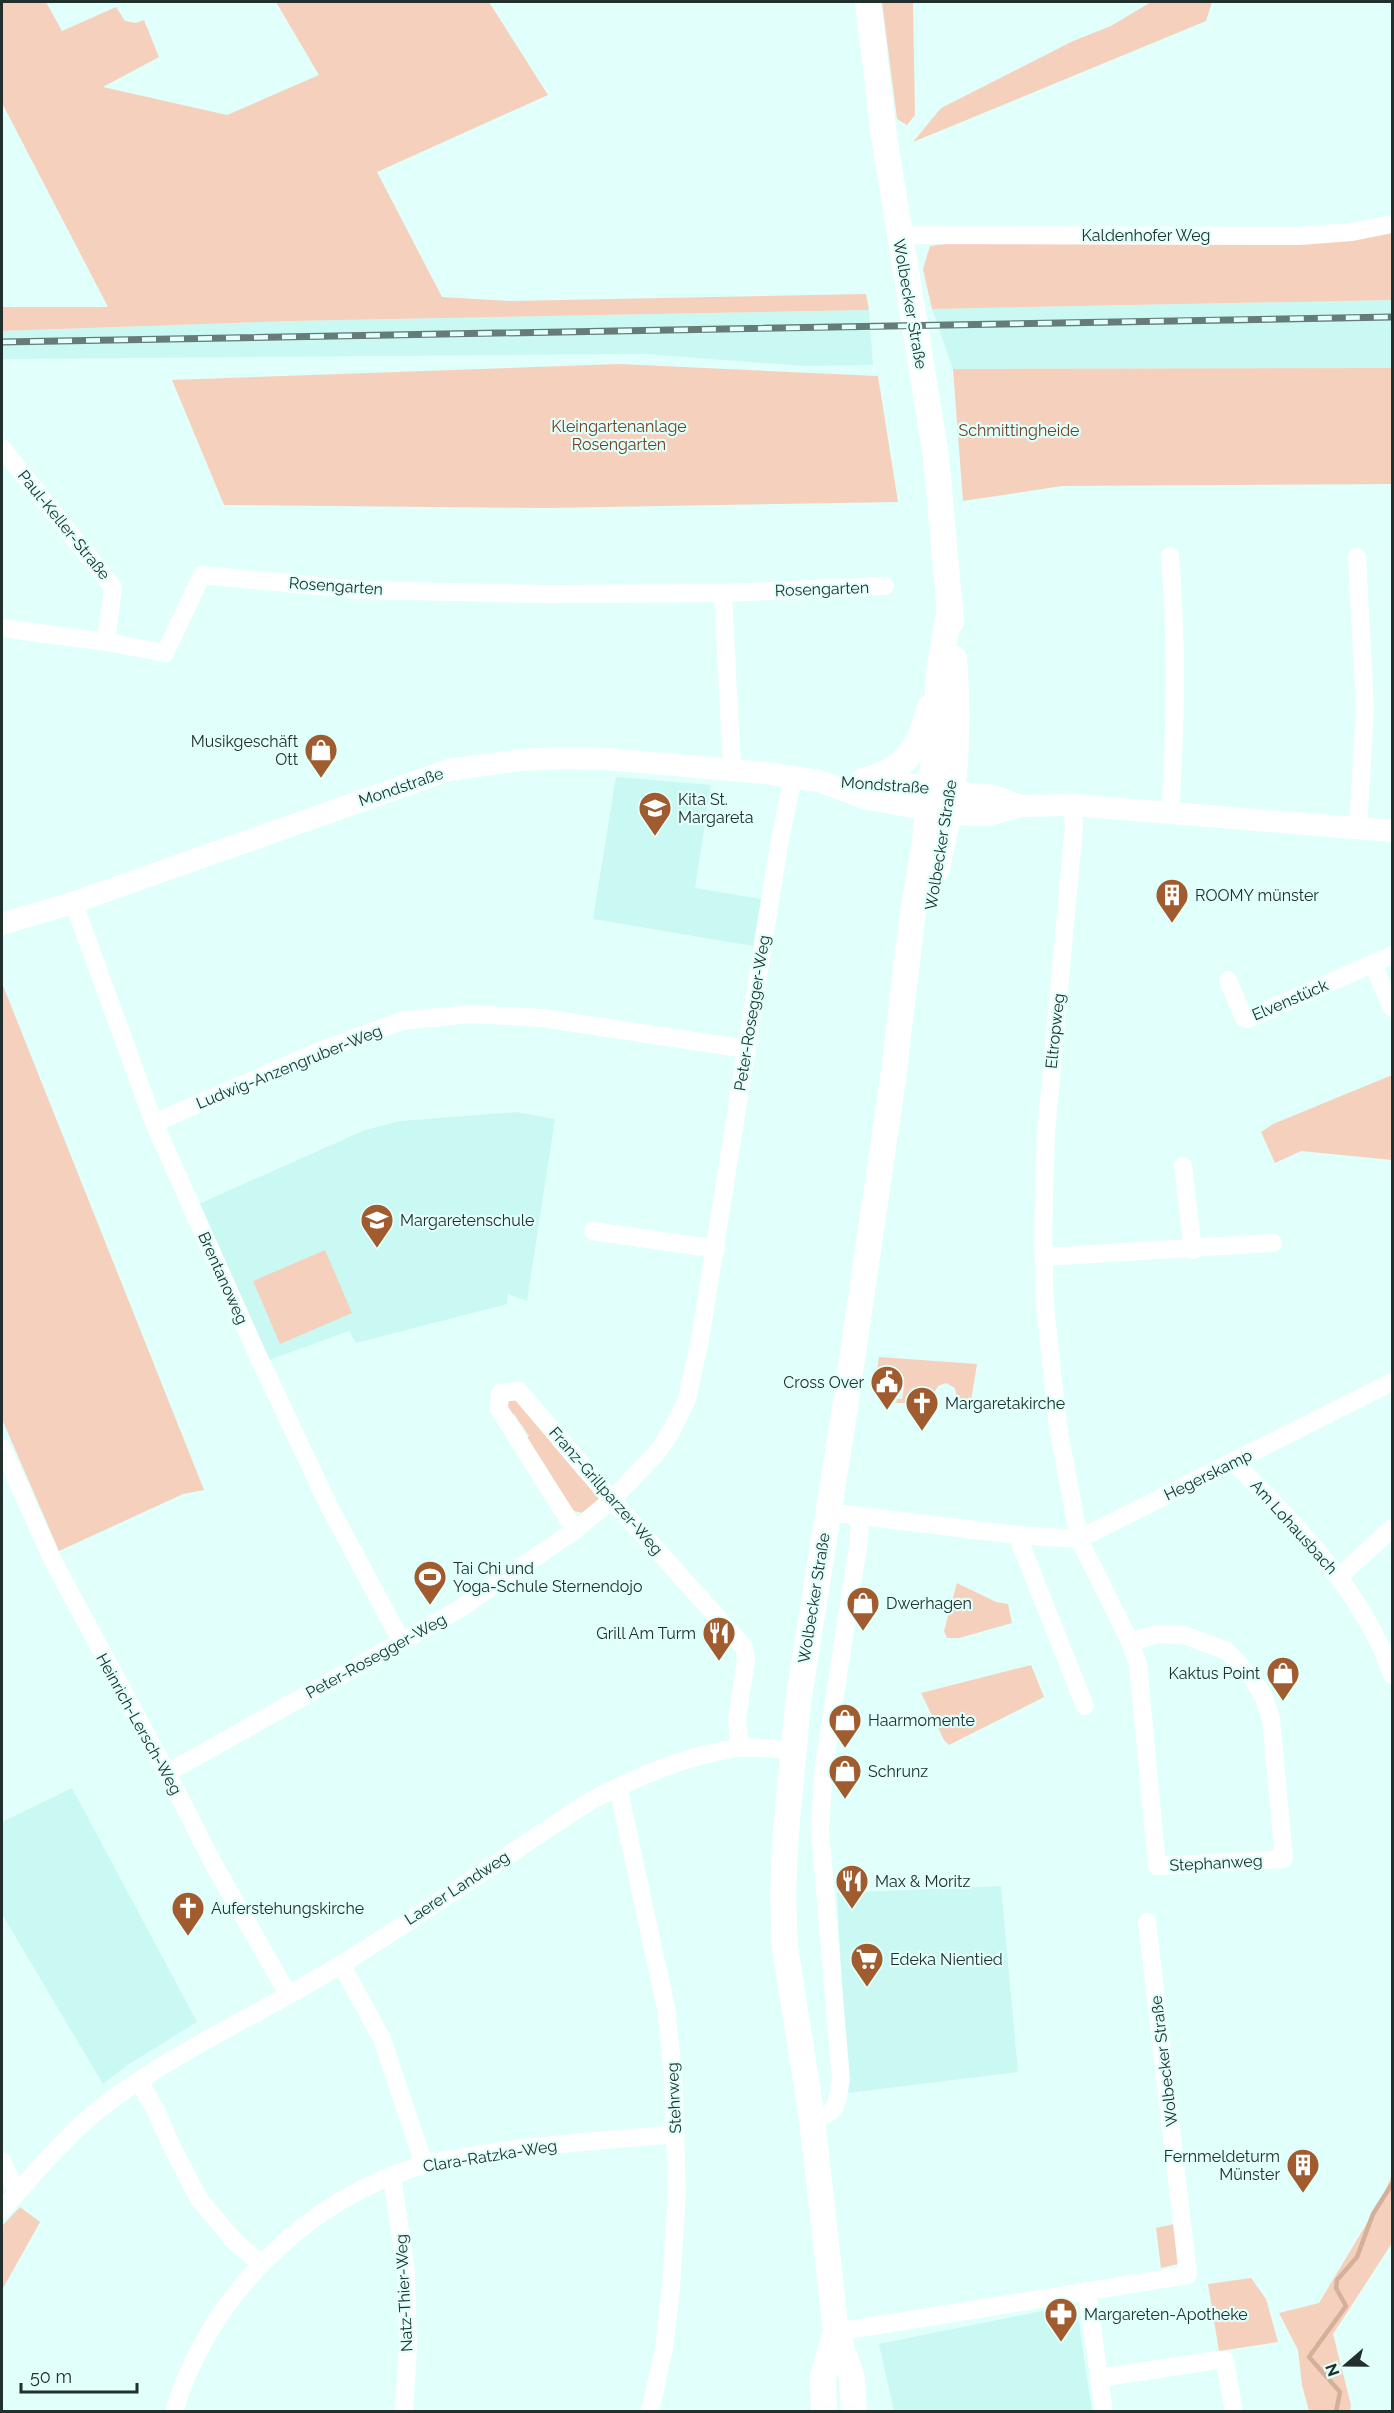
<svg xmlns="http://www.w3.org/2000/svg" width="1394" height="2413" viewBox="0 0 1394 2413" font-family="Raleway,sans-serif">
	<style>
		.built { fill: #caf9f3 }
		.green { fill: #f5d1bd }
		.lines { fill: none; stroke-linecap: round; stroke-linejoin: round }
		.stream { stroke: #d4b09b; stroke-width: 4.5 }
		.minor { stroke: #fff; stroke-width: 18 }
		.tertiary { stroke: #fff; stroke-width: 22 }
		.secondary { stroke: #fff; stroke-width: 26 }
		.rail-casing { stroke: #677b78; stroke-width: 7 }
		.rail { stroke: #e1fffb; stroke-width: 4.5; stroke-dasharray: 14; stroke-linecap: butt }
		.labels { text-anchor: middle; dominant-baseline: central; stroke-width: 4.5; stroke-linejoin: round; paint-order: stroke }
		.street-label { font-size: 16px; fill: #212f2d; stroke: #e1fffb }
		.park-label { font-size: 16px; fill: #724121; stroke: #e1fffb }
		.poi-label { font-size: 16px; fill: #212f2d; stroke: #e1fffb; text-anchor: start }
	</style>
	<rect width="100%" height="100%" fill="#e1fffb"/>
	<g class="built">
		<path d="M1392,300v68l-439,1 -21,-60z"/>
		<path d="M869,310l4,55 -69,1 -159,-12 -643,5v-28l289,-10z"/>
		<path d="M616,777l95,8 -16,103 66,11 -8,47 -160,-27z"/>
		<path d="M516,1112l39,7 -28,182 -19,-7 -1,10 -151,39 -7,-12 -80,29 -70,-156 166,-74 36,-9z"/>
		<path d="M72,1788l125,234 -71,44 -23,18 -101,-170v-92z"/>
		<path d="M1001,1886l17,186 -170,21 -11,-200z"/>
		<path d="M1076,2304l16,107h-198l-15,-67z"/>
	</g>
	<g class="green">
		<path d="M2,2h44l16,29 54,-24 9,14 11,2 8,-3 15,37 -56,30 124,28 92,-40 -43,-73h213l59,93 -171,77 65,125 69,4 355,-7 3,16 -578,11 -289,10v-24h106l-106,-204z"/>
		<path d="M882,2h31l2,113 -8,10 -10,-6z"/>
		<path d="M1151,2h61l-6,19 -293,121 28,-34 132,-67 38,-15z"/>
		<path d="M1392,232v68l-460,9 -9,-40 7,-23 24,-3z"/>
		<path d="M619,364l259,12 20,126 -350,6 -324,-3 -52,-125z"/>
		<path d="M1392,368v116l-330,2 -99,15 -10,-132z"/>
		<path d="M2,983l202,507 -21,4 -124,57 -57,-132z"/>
		<path d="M1392,1075v85l-91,-9 -26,12 -14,-31 12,-8z"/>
		<path d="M325,1250l27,63 -72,31 -27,-63z"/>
		<path d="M879,1357l98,7 -7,43 -12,-4 -3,-15 -9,-5 -8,3 -7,12h-19l-2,5h-14l1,-4h5l2,-12 -29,-4z"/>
		<path d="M509,1400h8l37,41 -2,3 47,55 -16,14 -9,-2 -48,-71 3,-4 -15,-22 -4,3 -5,-13z"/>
		<path d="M957,1583l39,19 12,2 4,19 -53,15h-12l-3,-7z"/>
		<path d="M1031,1665l13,32 -95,48 -5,-5 -23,-47z"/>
		<path d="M1392,2175v68l-59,91 18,71 -1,6h-41l-7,-26 -4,-35 -19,-37 40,-10 63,-105z"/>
		<path d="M20,2207l20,15 -38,68v-64z"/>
		<path d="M1174,2224l4,40 -17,4 -5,-40z"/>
		<path d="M1251,2278l15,21 12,43 -59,9 -11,-67z"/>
	</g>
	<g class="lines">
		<path class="stream" d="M1336,2412l4,-20 -31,-35 37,-51 -10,-18 1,-8 20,-23 16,-43 19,-30"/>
		<g class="minor">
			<path d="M899,235l400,1 53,-4 40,-8"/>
			<path d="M2,448l111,139 -7,55"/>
			<path d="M1357,557l8,152 -7,119"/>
			<path d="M723,593l9,177"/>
			<path d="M2,628l104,14 59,11 37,-78 159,15 184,4 178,-1 162,-7"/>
			<path d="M1072,805l2,21 -28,307 -3,102 2,71 13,121 21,112 51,103 8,22 19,202 127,-7 -13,-140 -7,-21 -11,-19 -26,-28 -43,-16 -27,-1 -27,8"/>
			<path d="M1170,812c6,-85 7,-171 0,-256"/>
			<path d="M72,903l5,9 77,211 105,235 70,148 72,135"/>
			<path d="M1373,964l19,44"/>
			<path d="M1228,980l16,38 4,1 144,-64"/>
			<path d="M154,1123l166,-72 81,-30 70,-7 71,4 205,31"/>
			<path d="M1183,1166l10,84"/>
			<path d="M593,1231l123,18"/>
			<path d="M1044,1257l229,-14"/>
			<path d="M2,1448l51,113 114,212 46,90 75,131"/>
			<path d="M1235,1463c61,64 128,126 157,212"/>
			<path d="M828,1512l189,23 62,4 313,-157"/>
			<path d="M575,1530l-76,-121 1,-16 19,-2 93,109 132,147 2,13 -9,59 3,29"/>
			<path d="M1017,1535l68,171"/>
			<path d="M1339,1577l53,-49"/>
			<path d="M167,1773l291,-163 117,-80 37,-30 47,-50 13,-20 15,-31 13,-59 79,-495 14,-68"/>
			<path d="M618,1787l48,221 7,65 4,119 -6,96 -7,60 -14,64"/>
			<path d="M341,1964l41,75 42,125"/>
			<path d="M139,2081l17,30 17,38 26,50 36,43 25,21"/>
			<path d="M812,2119c26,-4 24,-15 29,-39l-21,-250 4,-64 35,-226 1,-24"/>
			<path d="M2,2161l15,32"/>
			<path d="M392,2176l14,96 2,75 -4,65"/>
			<path d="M2,2210c33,-37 65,-77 105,-107 74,-55 157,-91 235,-139 84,-52 165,-109 248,-163 45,-23 96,-46 148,-53 17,-2 37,1 55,3"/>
			<path d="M1087,2291l17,121"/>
			<path d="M836,2332l352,-57 -41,-353"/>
			<path d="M1099,2378l119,-18 7,1 9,51"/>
			<path d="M174,2412c35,-117 133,-213 249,-247 17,-5 36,-7 54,-10 66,-11 133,-15 199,-21"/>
		</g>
		<g class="tertiary">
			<path d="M862,781l54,4 35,7 43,4 27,10"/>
			<path d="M2,924l70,-21 377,-133 71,-10 45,-2 42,1 158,14 54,8 45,17 85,16 38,1 34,-9 51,-1 320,26"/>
		</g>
		<g class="secondary">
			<path d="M868,2l16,134 52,320 15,166"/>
			<path d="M863,781c43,-11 56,-32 67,-74"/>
			<path d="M937,869c3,-18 8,-36 11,-54 10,-51 10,-105 6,-156"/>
			<path d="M824,2412l-1,-35 13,-45"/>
			<path d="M854,2412l-2,-34 -16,-46 -24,-213 -27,-172 -2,-54 3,-61 12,-129 46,-289 49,-335 19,-160 13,-78 10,-92 4,-77 11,-65"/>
		</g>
		<g class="rail-casing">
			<path id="rail" d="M2,342l1390,-25"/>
		</g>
		<use href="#rail" class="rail"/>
	</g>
	<defs>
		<g id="shop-pin" transform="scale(1.725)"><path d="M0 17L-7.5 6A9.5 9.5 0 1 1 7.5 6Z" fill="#a05b2e" stroke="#e1fffb"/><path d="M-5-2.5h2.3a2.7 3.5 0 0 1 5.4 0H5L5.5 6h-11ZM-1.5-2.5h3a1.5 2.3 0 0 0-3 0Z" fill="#fff"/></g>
		<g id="school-pin" transform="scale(1.725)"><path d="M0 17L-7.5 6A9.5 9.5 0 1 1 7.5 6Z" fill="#a05b2e" stroke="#e1fffb"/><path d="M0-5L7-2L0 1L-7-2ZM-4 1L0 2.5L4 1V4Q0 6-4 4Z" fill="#fff"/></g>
		<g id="building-pin" transform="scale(1.725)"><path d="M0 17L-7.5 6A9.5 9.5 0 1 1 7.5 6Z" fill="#a05b2e" stroke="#e1fffb"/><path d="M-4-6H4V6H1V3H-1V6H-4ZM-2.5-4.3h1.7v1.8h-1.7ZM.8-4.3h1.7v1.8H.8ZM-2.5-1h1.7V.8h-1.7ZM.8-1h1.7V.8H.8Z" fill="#fff"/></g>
		<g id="civic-pin" transform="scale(1.725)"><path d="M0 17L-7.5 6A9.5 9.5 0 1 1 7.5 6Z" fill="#a05b2e" stroke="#e1fffb"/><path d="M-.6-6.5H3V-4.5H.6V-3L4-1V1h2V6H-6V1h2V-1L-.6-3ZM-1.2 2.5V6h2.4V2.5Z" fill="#fff"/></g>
		<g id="church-pin" transform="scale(1.725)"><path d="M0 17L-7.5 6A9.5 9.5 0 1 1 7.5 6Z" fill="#a05b2e" stroke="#e1fffb"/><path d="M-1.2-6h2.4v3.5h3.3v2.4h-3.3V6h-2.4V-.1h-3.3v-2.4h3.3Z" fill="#fff"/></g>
		<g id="stadium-pin" transform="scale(1.725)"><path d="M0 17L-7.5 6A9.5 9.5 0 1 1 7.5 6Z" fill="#a05b2e" stroke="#e1fffb"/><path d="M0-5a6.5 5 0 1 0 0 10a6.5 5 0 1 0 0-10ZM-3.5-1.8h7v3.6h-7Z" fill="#fff"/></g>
		<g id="restaurant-pin" transform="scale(1.725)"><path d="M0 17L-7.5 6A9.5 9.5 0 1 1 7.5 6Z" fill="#a05b2e" stroke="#e1fffb"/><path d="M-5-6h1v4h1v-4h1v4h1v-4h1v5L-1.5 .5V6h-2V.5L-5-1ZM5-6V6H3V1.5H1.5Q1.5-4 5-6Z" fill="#fff"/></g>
		<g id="supermarket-pin" transform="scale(1.725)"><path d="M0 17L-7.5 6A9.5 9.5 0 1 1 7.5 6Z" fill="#a05b2e" stroke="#e1fffb"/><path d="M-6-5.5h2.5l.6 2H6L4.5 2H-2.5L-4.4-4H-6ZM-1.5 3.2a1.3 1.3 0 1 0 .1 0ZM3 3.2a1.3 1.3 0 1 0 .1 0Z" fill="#fff"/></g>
		<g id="pharmacy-pin" transform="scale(1.725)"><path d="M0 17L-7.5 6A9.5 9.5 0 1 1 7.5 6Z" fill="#a05b2e" stroke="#e1fffb"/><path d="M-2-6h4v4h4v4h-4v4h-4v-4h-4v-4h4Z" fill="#fff"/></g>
	</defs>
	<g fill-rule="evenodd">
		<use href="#shop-pin" x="321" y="750"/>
		<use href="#school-pin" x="655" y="808"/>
		<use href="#building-pin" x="1172" y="895"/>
		<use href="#school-pin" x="377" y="1220"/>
		<use href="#civic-pin" x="887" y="1382"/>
		<use href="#church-pin" x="922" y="1403"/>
		<use href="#stadium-pin" x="430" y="1577"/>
		<use href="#shop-pin" x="863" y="1603"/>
		<use href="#restaurant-pin" x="719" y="1633"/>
		<use href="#shop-pin" x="1283" y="1673"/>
		<use href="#shop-pin" x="845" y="1720"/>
		<use href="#shop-pin" x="845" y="1771"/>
		<use href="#restaurant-pin" x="852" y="1881"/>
		<use href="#church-pin" x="188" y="1908"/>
		<use href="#supermarket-pin" x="867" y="1959"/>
		<use href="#building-pin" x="1303" y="2165"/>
		<use href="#pharmacy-pin" x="1061" y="2314"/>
	</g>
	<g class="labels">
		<g class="street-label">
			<text x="1146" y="235">Kaldenhofer Weg</text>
			<text transform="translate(910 304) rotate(80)">Wolbecker Straße</text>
			<text transform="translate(64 525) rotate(51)">Paul-Keller-Straße</text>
			<text transform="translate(336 586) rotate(4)">Rosengarten</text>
			<text transform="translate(822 589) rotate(-2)">Rosengarten</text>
			<text transform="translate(885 785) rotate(4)">Mondstraße</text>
			<text transform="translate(401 787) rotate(-19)">Mondstraße</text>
			<text transform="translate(941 845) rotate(-81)">Wolbecker Straße</text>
			<text transform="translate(1290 1000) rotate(-23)">Elvenstück</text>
			<text transform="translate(752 1013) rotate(-81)">Peter-Rosegger-Weg</text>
			<text transform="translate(1055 1031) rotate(-84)">Eltropweg</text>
			<text transform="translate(289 1067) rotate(-22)">Ludwig-Anzengruber-Weg</text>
			<text transform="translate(223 1278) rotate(66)">Brentanoweg</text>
			<text transform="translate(1208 1475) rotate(-26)">Hegerskamp</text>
			<text transform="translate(606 1491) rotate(49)">Franz-Grillparzer-Weg</text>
			<text transform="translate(1294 1527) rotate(48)">Am Lohausbach</text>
			<text transform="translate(814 1598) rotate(-81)">Wolbecker Straße</text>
			<text transform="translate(376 1656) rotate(-29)">Peter-Rosegger-Weg</text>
			<text transform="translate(139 1724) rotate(61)">Heinrich-Lersch-Weg</text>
			<text transform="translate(1216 1863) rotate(-3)">Stephanweg</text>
			<text transform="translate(457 1888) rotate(-33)">Laerer Landweg</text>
			<text transform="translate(1164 2061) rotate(-97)">Wolbecker Straße</text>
			<text transform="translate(674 2098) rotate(-93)">Stehrweg</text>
			<text transform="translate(490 2156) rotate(-9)">Clara-Ratzka-Weg</text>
			<text transform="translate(404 2293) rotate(-93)">Natz-Thier-Weg</text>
		</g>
		<g class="park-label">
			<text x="619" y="426">Kleingartenanlage<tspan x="619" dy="18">Rosengarten</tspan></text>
			<text x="1019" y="430">Schmittingheide</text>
		</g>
		<g class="poi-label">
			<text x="298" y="741" text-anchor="end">Musikgeschäft<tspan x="298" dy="18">Ott</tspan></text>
			<text x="678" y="799">Kita St.<tspan x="678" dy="18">Margareta</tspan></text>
			<text x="1195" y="895">ROOMY münster</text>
			<text x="400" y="1220">Margaretenschule</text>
			<text x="864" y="1382" text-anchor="end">Cross Over</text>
			<text x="945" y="1403">Margaretakirche</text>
			<text x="453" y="1568">Tai Chi und<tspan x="453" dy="18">Yoga-Schule Sternendojo</tspan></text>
			<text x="886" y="1603">Dwerhagen</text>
			<text x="696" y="1633" text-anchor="end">Grill Am Turm</text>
			<text x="1260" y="1673" text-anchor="end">Kaktus Point</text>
			<text x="868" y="1720">Haarmomente</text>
			<text x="868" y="1771">Schrunz</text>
			<text x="875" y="1881">Max &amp; Moritz</text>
			<text x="211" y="1908">Auferstehungskirche</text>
			<text x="890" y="1959">Edeka Nientied</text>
			<text x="1280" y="2156" text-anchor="end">Fernmeldeturm<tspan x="1280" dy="18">Münster</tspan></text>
			<text x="1084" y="2314">Margareten-Apotheke</text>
		</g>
	</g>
	<rect width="1394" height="2413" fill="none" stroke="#212f2d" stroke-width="6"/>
	<g transform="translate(1346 2365) rotate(250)" stroke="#e1fffb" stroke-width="4.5" paint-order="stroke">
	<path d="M0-4.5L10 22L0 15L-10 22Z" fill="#212f2d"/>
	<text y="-9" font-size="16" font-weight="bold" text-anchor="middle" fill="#212f2d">N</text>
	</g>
	<path d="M21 2383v9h116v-9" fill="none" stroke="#212f2d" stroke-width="3"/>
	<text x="30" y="2383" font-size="18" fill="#212f2d" stroke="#e1fffb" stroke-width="4.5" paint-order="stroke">50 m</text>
</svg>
